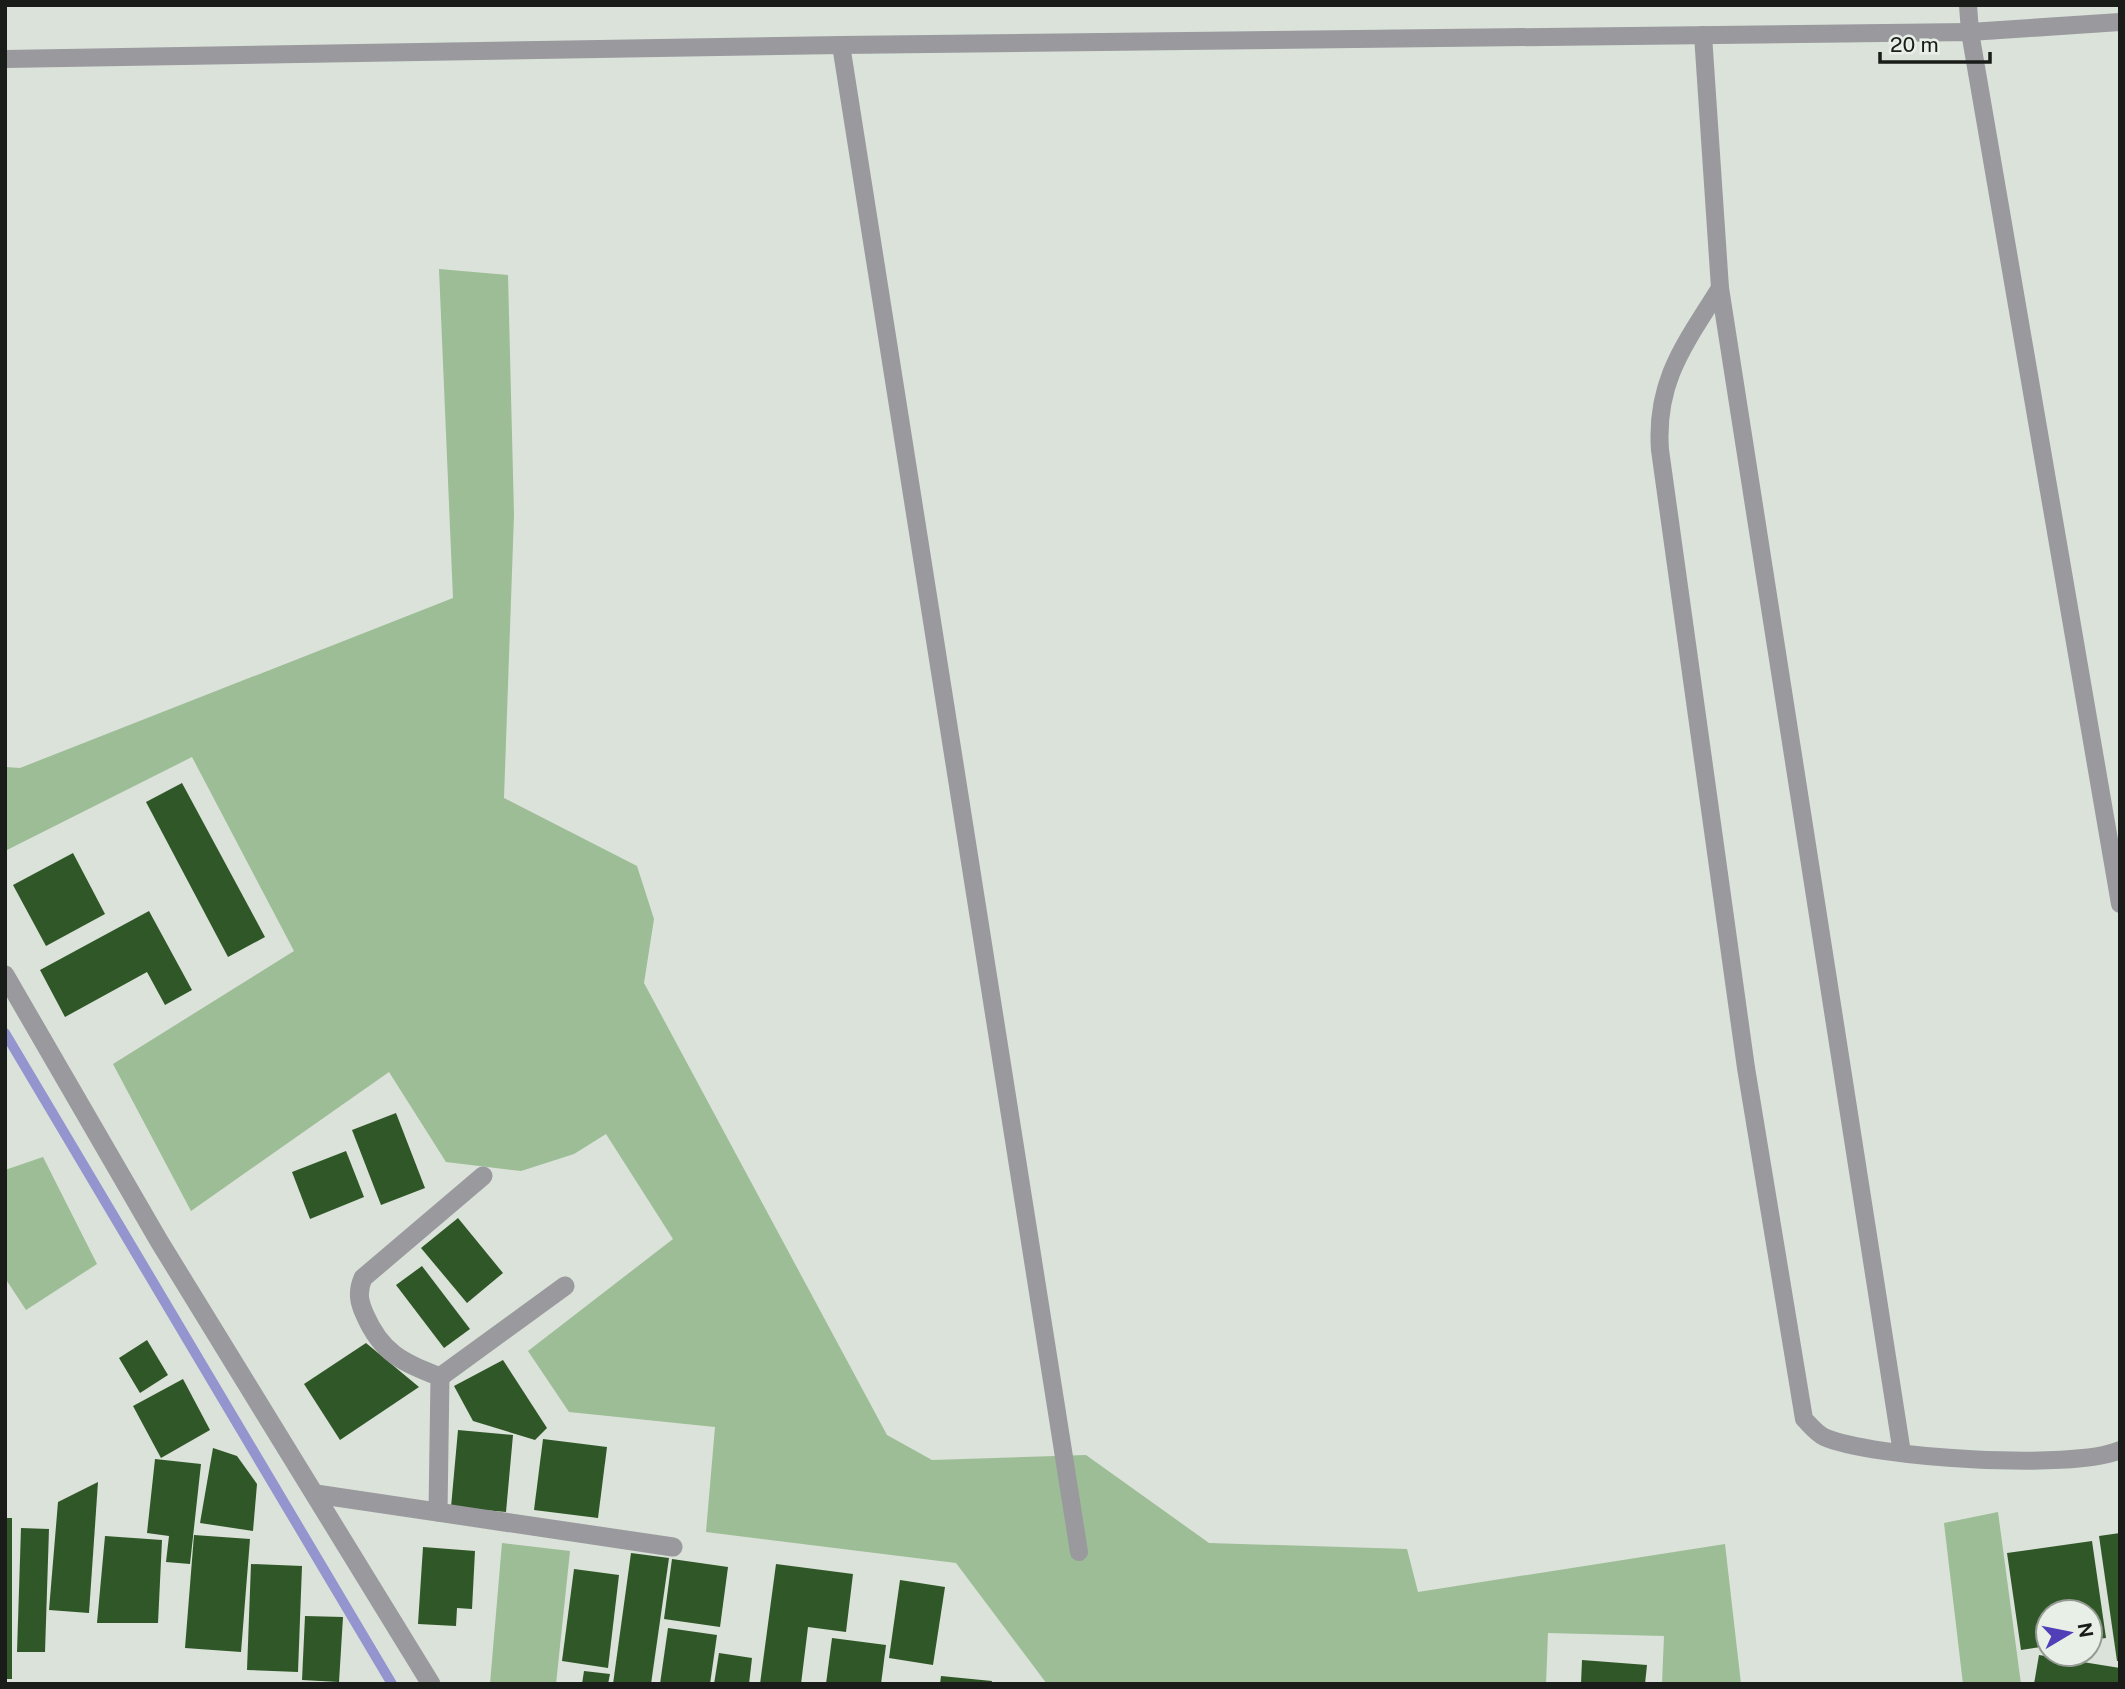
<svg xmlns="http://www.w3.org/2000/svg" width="2125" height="1689" viewBox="0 0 2125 1689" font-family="'Public Sans',sans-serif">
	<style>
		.green { fill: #9cbd95 }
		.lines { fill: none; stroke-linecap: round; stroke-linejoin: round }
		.stream { stroke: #9494cf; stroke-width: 10 }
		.building { fill: #305727 }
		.service { stroke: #99999e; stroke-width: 18 }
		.minor { stroke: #99999e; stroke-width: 19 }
	</style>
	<rect width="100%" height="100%" fill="#dae2d9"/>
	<g class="green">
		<path d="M439,269l69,6 6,240 -10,283 133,68 17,53 -10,64 243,452 45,25 154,-5 123,88 198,6 11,43 307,-48 16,140h-79l2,-48 -116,-3 -2,51h-499l-91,-121 -250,-31 9,-105 -146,-15 -41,-61 145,-112 -67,-105 -32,20 -53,17 -75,-9 -57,-90 -198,139 -78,-147 181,-113 -102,-194 -187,94v-84l15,1 433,-170z"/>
		<path d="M43,1157l54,107 -71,46 -21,-32v-108z"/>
		<path d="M1998,1512l23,172h-58l-19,-161z"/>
		<path d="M502,1543l68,8 -14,133h-66z"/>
	</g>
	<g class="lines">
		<path class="stream" d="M5,1033l387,651"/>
	</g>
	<g class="building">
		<path d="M182,783l83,154 -37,20 -82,-155z"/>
		<path d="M73,853l32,61 -59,32 -33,-61z"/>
		<path d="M149,911l43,79 -27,15 -18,-33 -82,45 -25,-47z"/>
		<path d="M396,1113l29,75 -44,17 -29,-75z"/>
		<path d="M346,1151l18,46 -54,22 -18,-47z"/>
		<path d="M458,1218l45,55 -36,30 -46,-55z"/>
		<path d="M422,1266l48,63 -26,19 -48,-63z"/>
		<path d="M147,1340l21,35 -28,18 -21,-35z"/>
		<path d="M366,1343l53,44 -79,53 -36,-56z"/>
		<path d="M503,1360l44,68 -12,12 -62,-19 -19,-35z"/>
		<path d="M183,1379l27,51 -49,28 -28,-52z"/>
		<path d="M458,1430l55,5 -7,77 -55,-5z"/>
		<path d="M543,1439l64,8 -9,71 -64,-8z"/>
		<path d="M213,1448l24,8 20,28 -4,47 -53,-8z"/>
		<path d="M155,1459l46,5 -11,100 -24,-2 3,-26 -22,-3z"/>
		<path d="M98,1482l-9,131 -40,-3 9,-108z"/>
		<rect x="5" y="1518" width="7" height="161"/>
		<path d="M21,1528l28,1 -4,123h-28z"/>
		<path d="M2120,1533v128h-3l-18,-125z"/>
		<path d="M194,1535l56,4 -9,113 -56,-4z"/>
		<path d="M105,1536l57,4 -4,83h-61z"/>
		<path d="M2092,1541l14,97 -16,2v-28h-42v34l-27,4 -14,-97z"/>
		<path d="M423,1547l52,4 -3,58 -15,-1 -1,18 -38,-2z"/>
		<path d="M631,1553l38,5 -18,126h-38z"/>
		<path d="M672,1559l56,8 -8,60 -56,-8z"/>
		<path d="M251,1564l51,2 -4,106 -51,-2z"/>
		<path d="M776,1564l77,10 -7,58 -38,-5 -7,57h-41z"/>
		<path d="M574,1569l45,6 -11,93 -46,-7z"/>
		<path d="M900,1580l45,7 -12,78 -44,-7z"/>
		<path d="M305,1616l38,1 -4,65 -37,-2z"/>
		<path d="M668,1628l49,7 -7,49h-50z"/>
		<path d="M832,1638l54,7 -5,39h-55z"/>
		<path d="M719,1653l33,5 -3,26h-35z"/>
		<path d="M2039,1655l81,13v16h-86z"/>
		<path d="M1582,1660l65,5 -2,19h-64z"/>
		<path d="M584,1671l26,3 -2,10h-26z"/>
		<path d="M941,1676l51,5 -1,3h-51z"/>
	</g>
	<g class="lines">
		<g class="service">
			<path d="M1968,5l2,27 150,-10"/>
			<path d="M1703,35l17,253 182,1165"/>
			<path d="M841,45l238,1507"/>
			<path d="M5,59l836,-14 1129,-13 150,872"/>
			<path d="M1720,288c-35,56 -65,93 -60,162l86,618 58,351c6,6 12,14 20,18 47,21 250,34 296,13"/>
		</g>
		<g class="minor">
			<path d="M5,975l154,266 272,443"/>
			<path d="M440,1377l125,-91"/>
			<path d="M316,1494l357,53"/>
			<path d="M438,1512l2,-135c-37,-15 -58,-23 -75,-62 -6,-13 -8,-23 -2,-37l120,-102"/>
		</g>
	</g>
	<rect width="2125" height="1689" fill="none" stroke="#191c18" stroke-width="14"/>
	<g transform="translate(2069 1633) rotate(80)"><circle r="33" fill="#e8efe6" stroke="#959b94" stroke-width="2"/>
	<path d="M0-5L12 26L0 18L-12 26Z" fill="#513fb7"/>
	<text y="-10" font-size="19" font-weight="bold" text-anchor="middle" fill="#191c18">N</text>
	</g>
	<path d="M1880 52v10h110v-10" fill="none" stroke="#191c18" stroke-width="3.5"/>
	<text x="1890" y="52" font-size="21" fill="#191c18" stroke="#e8efe6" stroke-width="5" paint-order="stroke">20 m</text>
</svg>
